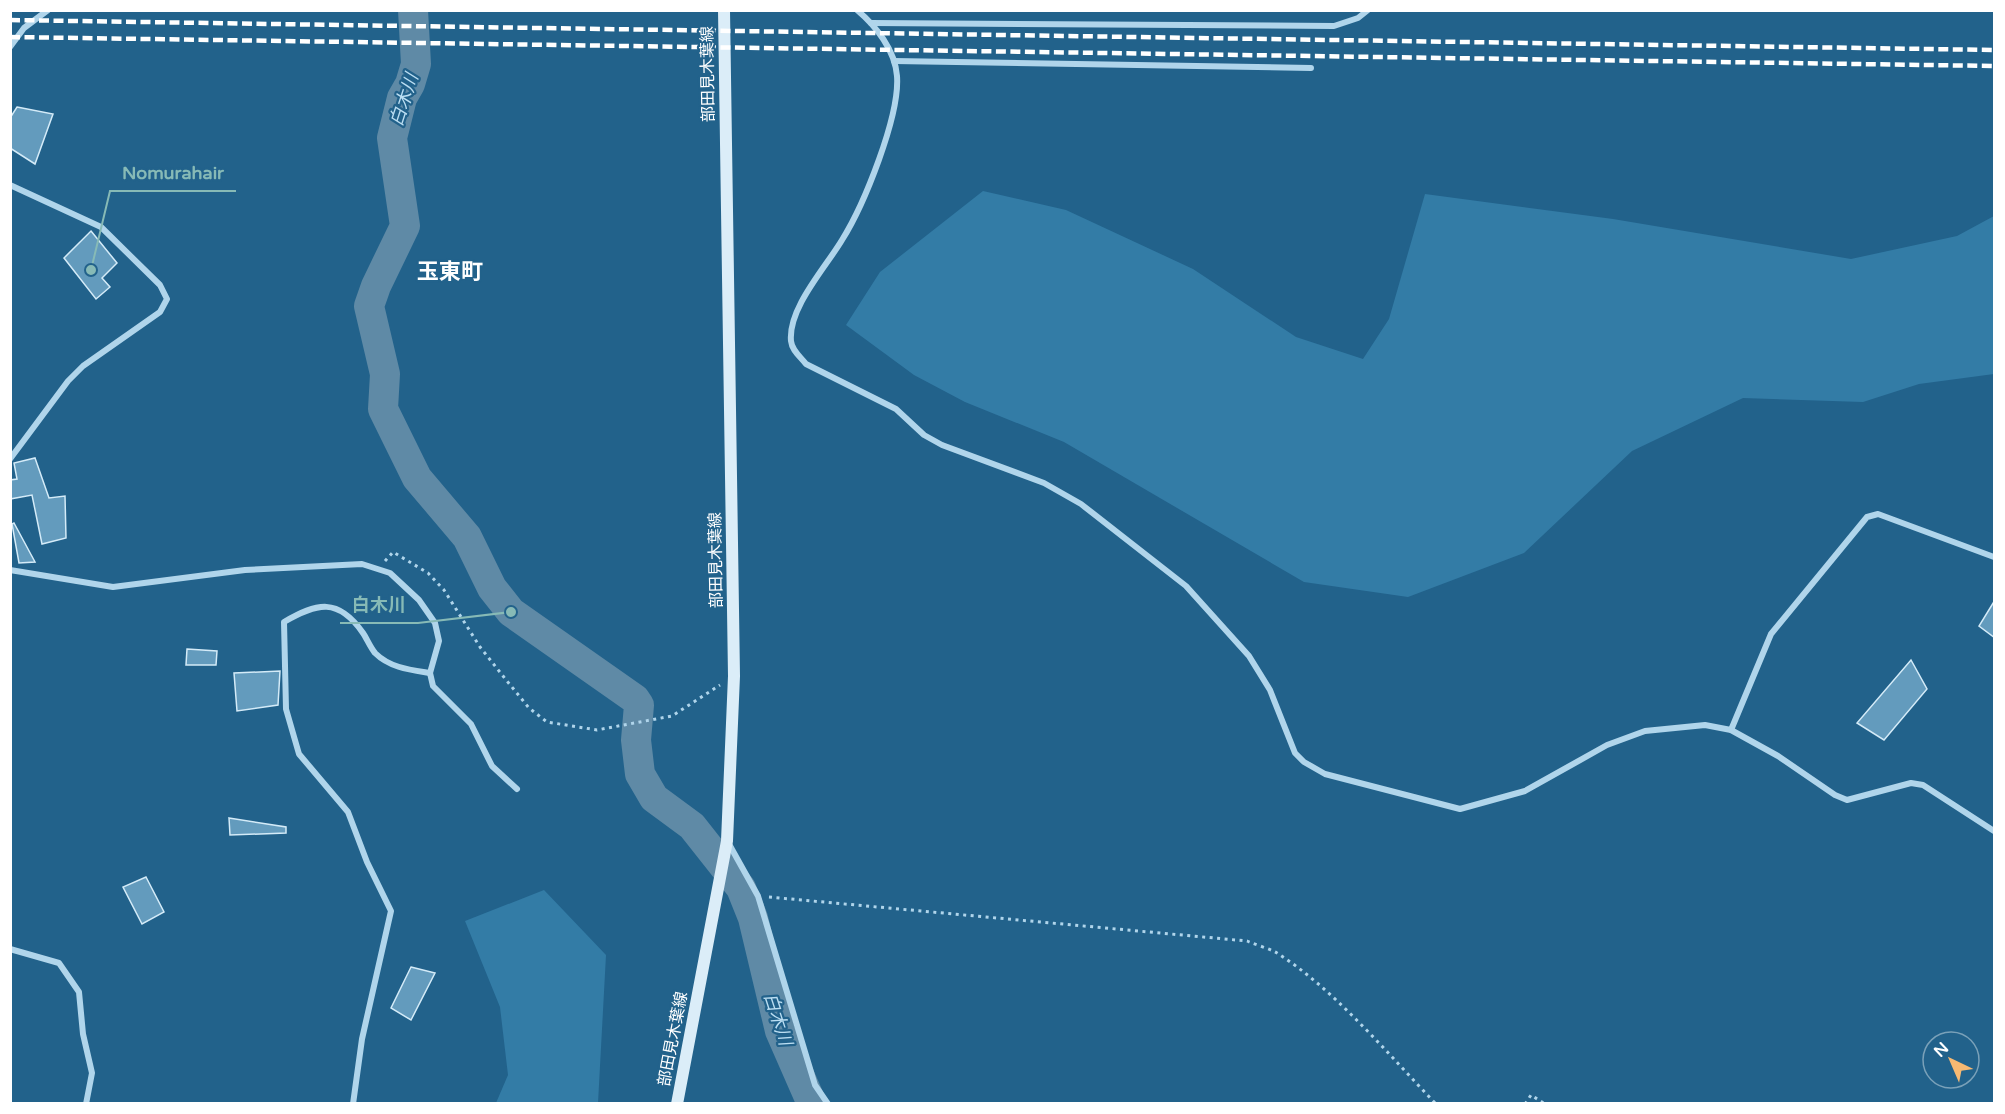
<svg xmlns="http://www.w3.org/2000/svg" width="2005" height="1114" viewBox="0 0 2005 1114" font-family="'Varela Round','Noto Sans JP',sans-serif">
	<style>
		.green { fill: #337ca6 }
		.lines { fill: none; stroke-linecap: round; stroke-linejoin: round }
		.river { stroke: #5f8aa6; stroke-width: 30 }
		.building { fill: #639bbd; stroke: #d4ebf8; stroke-width: 1.5 }
		.path { stroke: #b0d5eb; stroke-width: 3; stroke-dasharray: 3 4.5; stroke-linecap: butt }
		.street { stroke: #b0d5eb; stroke-width: 6 }
		.secondary { stroke: #dbedf8; stroke-width: 12 }
		.rail { stroke: #fff; stroke-width: 4.5; stroke-dasharray: 10 4.5; stroke-linecap: butt }
		.labels { text-anchor: middle; dominant-baseline: central; stroke-width: 4.5; stroke-linejoin: round; paint-order: stroke }
		.street-label { font-size: 16px; fill: #fff; stroke: #22628b }
		.water-label { font-size: 18px; font-style: italic; fill: #bbdef2; stroke: #22628b }
		.district-label { font-size: 22px; font-weight: bold; fill: #fff; stroke: #22628b }
		.leader { fill: none; stroke: #87bab6; stroke-width: 2 }
		.callout-dot { fill: #87bab6; stroke: #22628b; stroke-width: 2 }
		.callout-label { font-size: 18px; text-anchor: middle; font-weight: bold; fill: #87bab6; stroke: #22628b; stroke-width: 4.5; stroke-linejoin: round; paint-order: stroke }
	</style>
	<rect width="100%" height="100%" fill="#22628b"/>
	<g class="green">
		<path d="M983,191l83,19 127,59 103,68 67,22 26,-40 36,-125 188,25 238,40 106,-23 37,-20v158l-75,10 -56,18 -120,-4 -111,53 -108,102 -116,44 -104,-15 -240,-140 -99,-40 -51,-27 -68,-50 34,-53z"/>
		<path d="M544,890l62,65 -8,148h-102l12,-28 -8,-68 -35,-86z"/>
	</g>
	<g class="lines">
		<path class="river" d="M413,10l3,54 -6,20 -8,14 -10,40 13,88 -29,60 -7,20 16,68 -2,35 34,69 50,59 25,51 19,24 124,87 4,6 -3,35 4,34 14,24 38,28 49,62 12,30 27,113 32,73"/>
	</g>
	<g class="building">
		<path d="M17,107l36,7 -18,50 -25,-16v-30z"/>
		<path d="M91,231l26,32 -15,15 8,9 -14,12 -32,-41z"/>
		<path d="M35,458l14,40 16,-2 1,42 -24,6 -10,-49 -22,4v-19l7,-1 -3,-16z"/>
		<path d="M14,523l21,39 -16,1 -7,-39z"/>
		<path d="M1995,600v38l-16,-12z"/>
		<path d="M187,649l30,2 -1,14h-30z"/>
		<path d="M1911,660l16,29 -43,51 -27,-17z"/>
		<path d="M280,671l-2,34 -41,6 -3,-38z"/>
		<path d="M229,818l57,9v6l-56,2z"/>
		<path d="M146,877l18,35 -22,12 -19,-37z"/>
		<path d="M411,967l24,6 -24,47 -20,-12z"/>
	</g>
	<g class="lines">
		<g class="path">
			<path d="M385,561l8,-9 35,21 16,17 36,57 27,34 22,27 18,14 50,8 75,-14 48,-31"/>
			<path d="M769,897l478,44c9,4 21,7 30,12 57,36 111,101 159,151"/>
			<path d="M1525,1104l6,-9 14,9"/>
		</g>
		<g class="street">
			<path d="M857,10c19,16 38,40 40,66 3,40 -33,129 -55,164 -16,27 -54,68 -51,101 1,10 10,16 15,23l90,45 28,26 18,10 102,38 37,21 105,82 63,70 21,34 25,63 9,9 21,12 135,35 65,-18 82,-46 38,-14 60,-6 26,5 47,26 57,39 12,5 64,-17 12,2 71,46"/>
			<path d="M871,23l463,3 24,-8 10,-8"/>
			<path d="M10,47l14,-19 24,-18"/>
			<path d="M894,61l417,7"/>
			<path d="M10,185l91,42 59,58 7,14 -7,13 -77,54 -15,15 -58,78"/>
			<path d="M10,570l103,17 132,-17 117,-6 28,9 29,27 16,23 4,18 -9,32c-19,-3 -40,-5 -55,-20 -5,-6 -8,-14 -12,-20 -25,-36 -46,-30 -79,-11l2,87 13,45 49,58 19,50 24,49 -29,128 -9,65"/>
			<path d="M430,673l3,13 38,38 21,42 25,23"/>
			<path d="M1731,730l40,-96 96,-117 11,-3 116,43"/>
			<path d="M729,844l29,52 57,189 13,19"/>
			<path d="M10,949l49,14 20,29 4,42 9,39 -6,31"/>
		</g>
		<path class="secondary" d="M677,1104l50,-263 7,-165 -10,-666"/>
		<g class="rail">
			<path d="M10,20l1984,30"/>
			<path d="M10,37l1984,29"/>
		</g>
	</g>
	<g class="labels">
		<g class="street-label">
			<text transform="translate(708 74) rotate(-91)">部田見木葉線</text>
			<text transform="translate(716 560) rotate(-91)">部田見木葉線</text>
			<text transform="translate(673 1039) rotate(-79)">部田見木葉線</text>
		</g>
		<g class="water-label">
			<text transform="translate(404 100) rotate(-72)">白木川</text>
			<text transform="translate(778 1019) rotate(72)">白木川</text>
		</g>
		<g class="district-label">
			<text x="450" y="272">玉東町</text>
		</g>
	</g>
	<path class="leader" d="M91 270L110 191H236M511 612L418 623H340"/>
	<g class="callout-dot">
		<circle cx="91" cy="270" r="6"/>
		<circle cx="511" cy="612" r="6"/>
	</g>
	<g class="callout-label">
		<text x="173" y="179">Nomurahair</text>
		<text x="379" y="611">白木川</text>
	</g>
	<rect width="2005" height="1114" fill="none" stroke="#ffffff" stroke-width="24"/>
	<g transform="translate(1951 1060) rotate(316)"><circle r="28" fill="#22628b" stroke="#7aa1b9" stroke-width="1.5"/>
	<path d="M0-4.5L10 22L0 15L-10 22Z" fill="#f7b972"/>
	<text y="-9" font-size="16" font-weight="bold" text-anchor="middle" fill="#ffffff">N</text>
	</g>
</svg>
